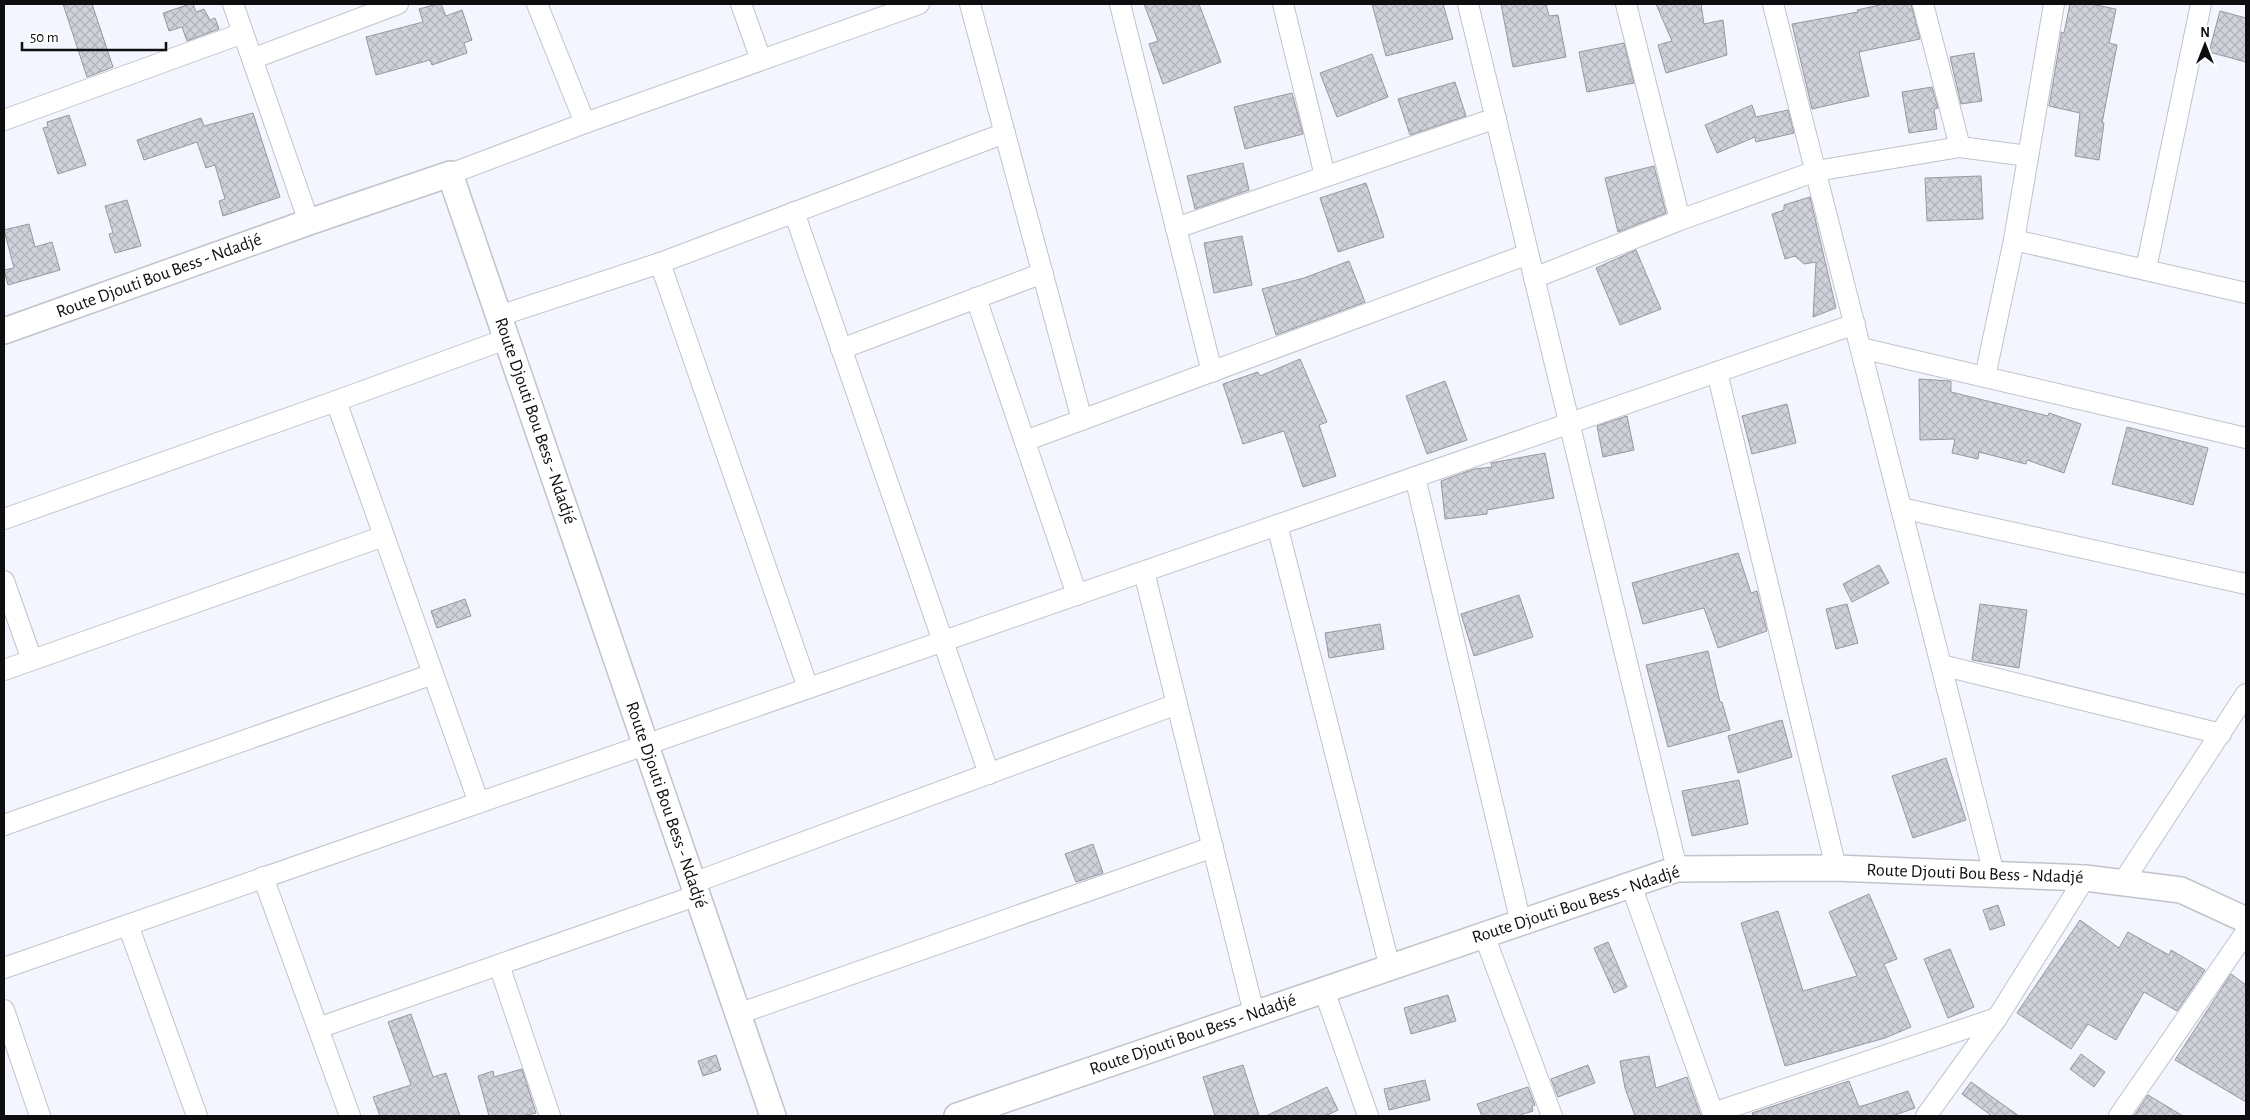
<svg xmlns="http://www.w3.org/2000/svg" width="2250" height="1120" viewBox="0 0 2250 1120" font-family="'Alegreya Sans',sans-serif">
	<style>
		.building { fill: url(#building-cross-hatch); stroke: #9798a1 }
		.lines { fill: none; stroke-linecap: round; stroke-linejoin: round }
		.minor-casing { stroke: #c1c3cb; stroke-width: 22 }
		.major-casing { stroke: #c1c3cb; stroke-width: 28 }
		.minor { stroke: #fff; stroke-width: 20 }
		.major { stroke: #fff; stroke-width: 25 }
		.labels { text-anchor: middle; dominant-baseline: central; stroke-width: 4.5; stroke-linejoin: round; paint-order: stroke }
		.street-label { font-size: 18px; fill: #0e0e11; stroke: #fff }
	</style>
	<defs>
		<pattern id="building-cross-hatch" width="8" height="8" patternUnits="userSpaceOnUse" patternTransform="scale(1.25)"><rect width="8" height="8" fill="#d0d2da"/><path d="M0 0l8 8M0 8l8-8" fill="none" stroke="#b1b3ba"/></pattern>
	</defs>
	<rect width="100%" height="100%" fill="#f4f6ff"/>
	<g class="building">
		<path d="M63,4h29l21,63 -26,10z"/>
		<path d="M190,4h3l3,8 8,-3 6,11 5,-2 4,11 -32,12 -5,-14 -13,4 -6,-18z"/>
		<path d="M437,4h4l5,12 16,-6 10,30 -8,3 3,10 -35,12 -2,-5 -54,15 -10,-38 57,-15 -4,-13z"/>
		<path d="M1144,4h55l22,58 -58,22 -14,-40 9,-3z"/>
		<path d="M1372,4h71l10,35 -67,17z"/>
		<path d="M1501,4h45l3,12 9,-1 8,42 -53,10z"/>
		<path d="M1656,4h45l3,20 19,-4 4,35 -61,18 -8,-28 14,-4z"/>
		<path d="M1884,4h27l9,35 -61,13 10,44 -57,13 -20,-85 66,-12 -1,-2z"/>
		<path d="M2070,4h21l25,5 -7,34 8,2 -15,78h2l-5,37 -24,-4 5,-43 -31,-7 12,-70v-4l3,1z"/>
		<path d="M2220,11l26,7v44l-37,-10z"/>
		<path d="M1624,43l10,40 -47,9 -8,-40z"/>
		<path d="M1974,53l8,48 -21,3 -11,-47z"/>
		<path d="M1372,54l16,43 -51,20 -17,-44z"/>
		<path d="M1455,82l11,34 -56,19 -12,-36z"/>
		<path d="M1932,87l6,21 -4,1 3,20 -28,4 -7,-41z"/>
		<path d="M1292,93l11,41 -58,15 -11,-42z"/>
		<path d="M1752,105l4,12 32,-7 6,23 -38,9 -1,-5 -38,16 -12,-28z"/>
		<path d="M253,113l27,84 -57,19 -4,-15 6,-2 -10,-34 -9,3 -9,-26 -53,18 -7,-20 64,-22 3,8z"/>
		<path d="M69,115l17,50 -28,9 -15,-46 5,-1 -1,-5z"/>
		<path d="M1243,163l6,27 -54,19 -8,-33z"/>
		<path d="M1654,166l12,47 -48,19 -13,-54z"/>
		<path d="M1981,176l2,43 -56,2 -2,-43z"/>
		<path d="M1366,183l18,54 -46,15 -18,-54z"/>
		<path d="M1810,197l26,111 -23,9 3,-55 -12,2 -9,-8 -10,3 -13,-45 12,-4v-5z"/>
		<path d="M127,200l14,46 -26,7 -6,-19 4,-1 -8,-27z"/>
		<path d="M29,224l6,23 17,-5 8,28 -52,15 -4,-15 10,-2 -10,-38z"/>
		<path d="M1242,236l10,49 -38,8 -10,-50z"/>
		<path d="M1636,250l25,59 -41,16 -24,-57z"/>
		<path d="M1349,261l16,41 -89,33 -14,-46 42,-11z"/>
		<path d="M1300,359l27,63 -8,3 17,51 -33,11 -19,-56 -41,13 -20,-60 35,-12 2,4z"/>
		<path d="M1919,379l32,2v11l97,24 1,-3 32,11 -17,49 -37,-13 -1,4 -47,-12 -1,7 -26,-6 3,-14 -35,1z"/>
		<path d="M1445,381l22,59 -40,14 -21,-58z"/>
		<path d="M1787,404l9,39 -44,11 -10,-38z"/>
		<path d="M1627,416l7,34 -31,7 -6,-31z"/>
		<path d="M2127,427l81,21 -15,57 -81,-21z"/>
		<path d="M1545,453l9,45 -67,12v4l-42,5 -4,-38 33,-12 18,-2 -1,-4z"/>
		<path d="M1738,553l13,40 6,-2 10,40 -49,17 -14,-40 -61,16 -11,-41z"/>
		<path d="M1879,565l10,18 -37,19 -9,-18z"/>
		<path d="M1519,595l14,42 -59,19 -13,-42z"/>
		<path d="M465,599l6,17 -34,12 -6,-17z"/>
		<path d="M1847,604l11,39 -22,6 -10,-40z"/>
		<path d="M1980,604l47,6 -8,58 -47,-8z"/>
		<path d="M1380,624l4,25 -55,9 -4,-25z"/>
		<path d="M1708,651l12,51h2l8,28 -62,17 -22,-82z"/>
		<path d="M1782,720l10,37 -54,16 -10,-37z"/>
		<path d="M1946,758l20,62 -53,18 -21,-62z"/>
		<path d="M1739,780l9,44 -56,12 -10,-45z"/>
		<path d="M1093,844l10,29 -27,9 -11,-28z"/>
		<path d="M1869,894l28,65 -13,5 27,63 -26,11 -100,28 -44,-143 37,-12 25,80 54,-15 -28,-64z"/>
		<path d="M1998,905l7,20 -15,5 -7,-20z"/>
		<path d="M2080,920l39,28 9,-16 41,23 2,-5 34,20 -28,41 -33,-19 -28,48 -28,-16 -17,25 -54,-36z"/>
		<path d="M1608,942l19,45 -13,6 -20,-45z"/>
		<path d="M1950,949l24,58 -26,11 -24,-59z"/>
		<path d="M2231,974l15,11v117l-71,-42z"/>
		<path d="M1448,995l8,26 -45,13 -7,-26z"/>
		<path d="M411,1014l22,63 13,-4 14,43h-80l-7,-19 38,-12 -23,-63z"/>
		<path d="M2081,1054l24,18 -11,15 -24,-18z"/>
		<path d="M716,1055l5,15 -18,6 -5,-15z"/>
		<path d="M1649,1056l7,32 31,-11 14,39h-66l-10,-28 -5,-27z"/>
		<path d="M1243,1065l16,51h-44l-12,-39z"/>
		<path d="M1588,1065l7,18 -37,14 -7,-18z"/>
		<path d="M522,1069l14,44 -13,3h-34l-11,-40 15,-5 1,6z"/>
		<path d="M1425,1080l5,20 -41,10 -5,-21z"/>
		<path d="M1849,1081l10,26 49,-16 7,17 -23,8h-139l-1,-3z"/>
		<path d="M1971,1082l48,34h-27l-30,-22z"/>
		<path d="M1327,1087l11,23 -13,6h-59z"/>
		<path d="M1528,1087l7,18 -3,1 1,5 -16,5h-35l-5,-12z"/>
		<path d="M2148,1095l35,21h-49z"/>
	</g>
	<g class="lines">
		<g class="minor-casing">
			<g id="minor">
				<path d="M233,4l76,218"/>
				<path d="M537,4l48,119"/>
				<path d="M741,4l20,56"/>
				<path d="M970,4l112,416"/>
				<path d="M1120,4l92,368"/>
				<path d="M1283,4l42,172"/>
				<path d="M1468,4l209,865"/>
				<path d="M1626,4l54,216"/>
				<path d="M1773,4l221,870"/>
				<path d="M1923,4l37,143"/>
				<path d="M252,59l146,-55"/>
				<path d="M4,120l239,-87"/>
				<path d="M450,174l135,-51 334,-119"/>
				<path d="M794,212l195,562"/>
				<path d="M1176,228l320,-110"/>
				<path d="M2014,240l232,53"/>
				<path d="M660,263l148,425"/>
				<path d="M2146,269l55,-265"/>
				<path d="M1534,278l146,-58 136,-49 144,-24 68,9"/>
				<path d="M976,298l101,297"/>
				<path d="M499,316l161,-53 345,-130"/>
				<path d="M1861,348l385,90"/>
				<path d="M841,349l202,-76"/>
				<path d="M1717,372l119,496"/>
				<path d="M1985,377l29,-137 40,-236"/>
				<path d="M336,401l143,402"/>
				<path d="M1025,441l503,-187"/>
				<path d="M1415,477l106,446"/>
				<path d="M1901,508l345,76"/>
				<path d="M4,519l332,-118 170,-62"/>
				<path d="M1277,525l113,443"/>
				<path d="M1144,572l110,441"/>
				<path d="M4,581l28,79"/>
				<path d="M1941,665l280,69"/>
				<path d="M4,670l380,-134"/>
				<path d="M4,825l429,-151"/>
				<path d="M263,877l87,239"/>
				<path d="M2123,882l123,-188"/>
				<path d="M693,883l484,-179"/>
				<path d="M1631,885l83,231"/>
				<path d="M128,925l69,191"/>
				<path d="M1484,935l68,181"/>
				<path d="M499,965l51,151"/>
				<path d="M4,968l1851,-644"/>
				<path d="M1324,990l44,126"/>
				<path d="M4,1010l36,106"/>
				<path d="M738,1014l475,-167"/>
				<path d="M318,1028l380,-133"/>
				<path d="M1713,1113l284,-95"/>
				<path d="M1926,1116l71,-98 88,-140"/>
				<path d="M2119,1116l127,-184"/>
			</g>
		</g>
		<g class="major-casing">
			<g id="major">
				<path d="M4,331l305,-109 141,-48 323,942"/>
				<path d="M957,1116l720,-247 159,-1 249,10 96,12 65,30"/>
			</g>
		</g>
		<use href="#minor" class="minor"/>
		<use href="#major" class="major"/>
	</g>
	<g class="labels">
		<g class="street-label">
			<text transform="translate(159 276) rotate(-20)">Route Djouti Bou Bess - Ndadjé</text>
			<text transform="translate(535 421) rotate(71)">Route Djouti Bou Bess - Ndadjé</text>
			<text transform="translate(666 805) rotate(71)">Route Djouti Bou Bess - Ndadjé</text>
			<text transform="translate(1975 874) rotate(2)">Route Djouti Bou Bess - Ndadjé</text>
			<text transform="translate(1576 905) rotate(-18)">Route Djouti Bou Bess - Ndadjé</text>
			<text transform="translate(1193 1035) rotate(-19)">Route Djouti Bou Bess - Ndadjé</text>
		</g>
	</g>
	<rect width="2250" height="1120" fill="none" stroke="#0e0e11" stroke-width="10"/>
	<g transform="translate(2205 45)" stroke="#ffffff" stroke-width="4" paint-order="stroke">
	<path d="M0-4L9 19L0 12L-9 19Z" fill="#0e0e11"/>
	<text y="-8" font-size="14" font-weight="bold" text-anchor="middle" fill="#0e0e11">N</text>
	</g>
	<path d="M22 42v8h144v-8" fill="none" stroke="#0e0e11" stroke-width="2.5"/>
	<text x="30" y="42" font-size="15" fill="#0e0e11" stroke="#ffffff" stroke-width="4" paint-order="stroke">50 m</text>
</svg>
